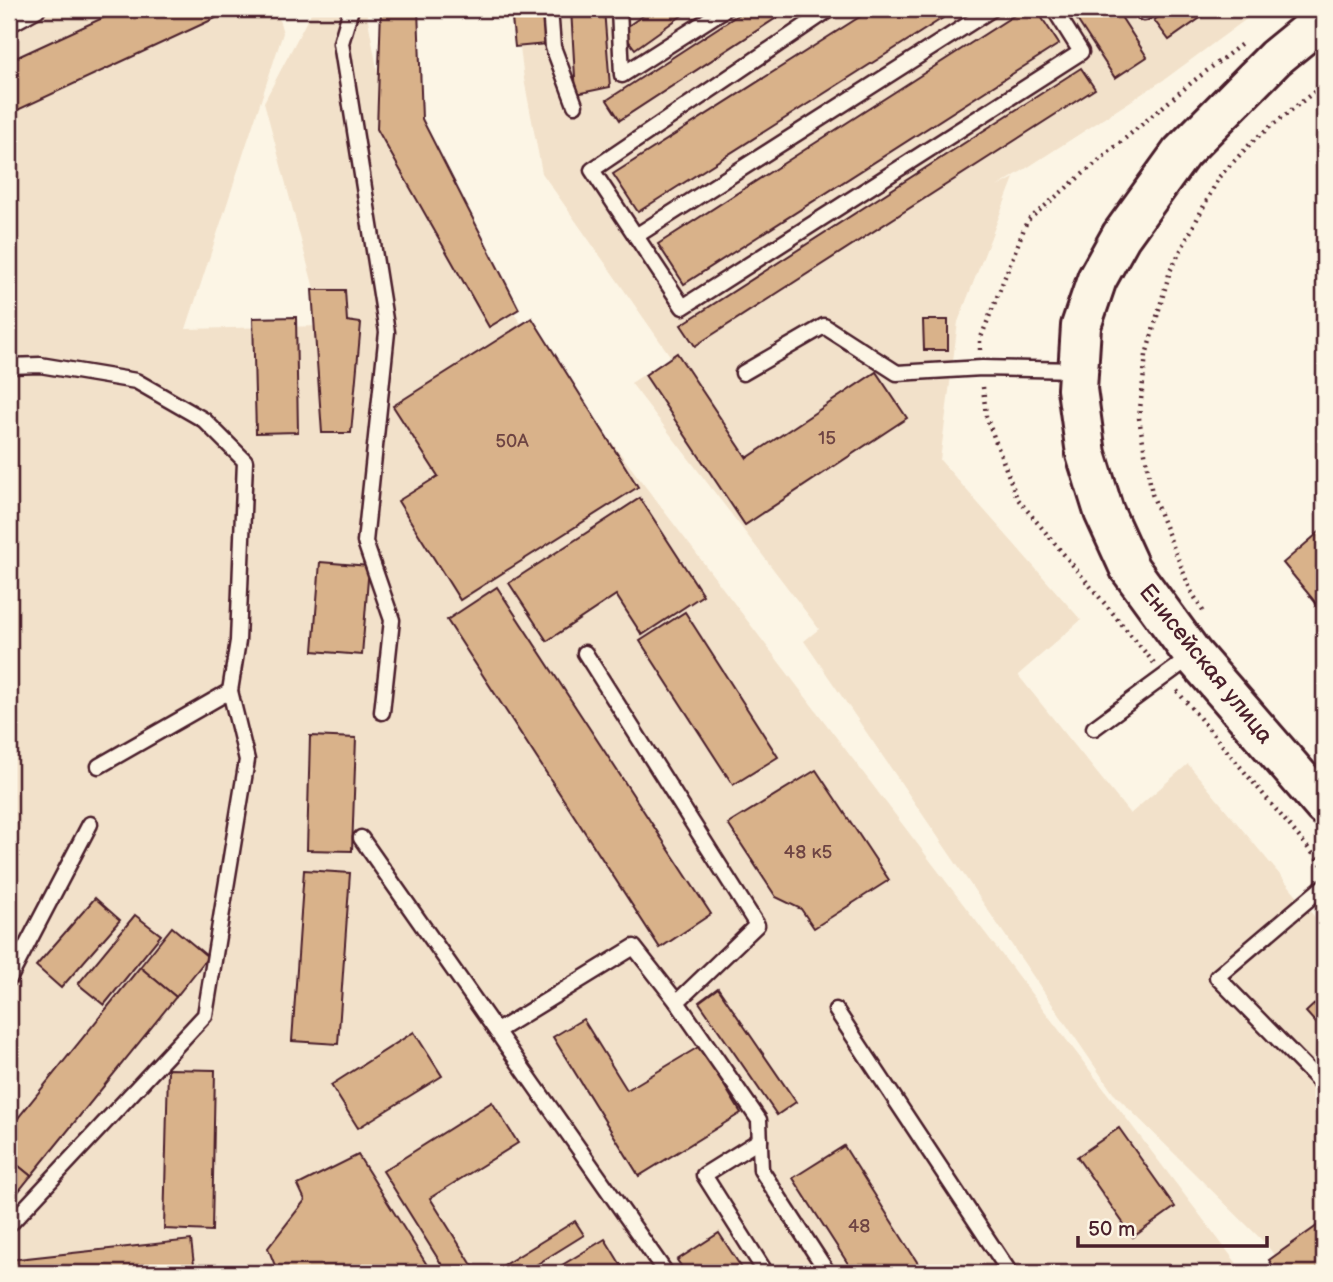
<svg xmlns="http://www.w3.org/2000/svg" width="1333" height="1282" viewBox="0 0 1333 1282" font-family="'Balsamiq Sans',sans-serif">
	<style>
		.built { fill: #f2e1ca }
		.building { fill: #d9b28a; stroke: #4a1f2b; stroke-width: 2 }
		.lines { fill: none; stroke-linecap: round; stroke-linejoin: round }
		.lane-casing { stroke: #4a1f2b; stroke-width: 19 }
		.secondary-casing { stroke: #4a1f2b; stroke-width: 44 }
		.path { stroke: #4a1f2b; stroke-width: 4.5; stroke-dasharray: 2 5; stroke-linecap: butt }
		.lane { stroke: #fcf5e5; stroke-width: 14 }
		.secondary { stroke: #fcf5e5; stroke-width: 38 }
		.labels { text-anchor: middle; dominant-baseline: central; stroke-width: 6; stroke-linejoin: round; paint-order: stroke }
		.number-label { font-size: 19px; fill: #6e4443 }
		.street-label { font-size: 23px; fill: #4a1f2b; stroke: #fcf5e5 }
	</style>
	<rect width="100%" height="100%" fill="#fcf5e5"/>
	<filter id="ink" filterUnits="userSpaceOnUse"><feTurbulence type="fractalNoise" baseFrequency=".0143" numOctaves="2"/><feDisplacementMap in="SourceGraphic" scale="14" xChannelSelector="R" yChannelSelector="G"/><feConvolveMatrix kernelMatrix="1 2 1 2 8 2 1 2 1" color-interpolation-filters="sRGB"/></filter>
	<g filter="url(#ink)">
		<g class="built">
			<path d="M9,9h267l7,24 -97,296 138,-3 -60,-224 49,-93h53l27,146 851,1118h-1235z"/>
			<path d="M515,9h745l-95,70 -168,108 17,-9 -56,144 -18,138 141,160 -63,55 112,139 58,-50 136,164v345h-36l-23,-30 -152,-150 -309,-452 15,-12 -188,-246 40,-26 -129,-184 -18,-94z"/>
		</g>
		<g class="building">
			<path d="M122,9h113l-226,105v-53z"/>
			<path d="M381,9h37l4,110 97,190 -30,18 -112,-198z"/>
			<path d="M511,9h31l4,35 -31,3z"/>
			<path d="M571,9h33l6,78 -34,7z"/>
			<path d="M652,9h39l-56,40 -14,-18z"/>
			<path d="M747,9h43l-170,111 -13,-20z"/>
			<path d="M872,9h85l-319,203 -25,-38z"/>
			<path d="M1024,9h12l23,35 -375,240 -26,-40z"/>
			<path d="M1070,9h46l31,48 -32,21z"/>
			<path d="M1170,9h43l-44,31 -15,-20z"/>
			<path d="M1081,68l14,21 -400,257 -14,-21z"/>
			<path d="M312,290h33l2,31 14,2 -10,110h-29z"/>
			<path d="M296,317l2,115 -42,1 -3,-115z"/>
			<path d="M532,318l106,169 -178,113 -62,-99 40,-25 -45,-70z"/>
			<path d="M923,320h25v30h-24z"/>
			<path d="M677,353l70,105 129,-86 31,46 -162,107 -100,-150z"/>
			<path d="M640,498l63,97 -61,40 -26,-40 -69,46 -38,-58z"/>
			<path d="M1324,528v85l-41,-50z"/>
			<path d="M320,562l49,4 -7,89 -49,-4z"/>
			<path d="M497,587l214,327 -51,34 -213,-328z"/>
			<path d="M685,612l93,145 -45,28 -93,-144z"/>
			<path d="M310,736l46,2 -4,113 -45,-1z"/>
			<path d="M816,770l73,110 -75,48 -13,-19 -25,-12 -48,-73z"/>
			<path d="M304,870l46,3 -12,171 -46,-3z"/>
			<path d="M95,898l25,22 -59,68 -25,-22z"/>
			<path d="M135,915l26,20 -57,70 -26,-21z"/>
			<path d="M172,927l36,30 -32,40 -36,-30z"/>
			<path d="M140,967l36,30 -145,179 -22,-18v-29z"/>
			<path d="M718,988l78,114 -19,13 -78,-113z"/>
			<path d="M1321,998l3,4v30l-18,-20z"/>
			<path d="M583,1019l44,71 73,-44 41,67 -102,63 -86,-139z"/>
			<path d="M414,1032l28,44 -84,52 -27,-43z"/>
			<path d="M168,1069l47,1 -3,161 -48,-2z"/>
			<path d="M492,1102l26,41 -88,55 47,75h-30l-64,-102z"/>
			<path d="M1119,1128l56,79 -42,30 -56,-80z"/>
			<path d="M844,1146l80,127h-70l-61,-95z"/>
			<path d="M358,1155l74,118h-154l-10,-25 37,-48 -7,-15z"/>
			<path d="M9,1158l22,18 -21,26 -1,-1z"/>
			<path d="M575,1221l9,14 -61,38h-32z"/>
			<path d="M1324,1221v52h-46l-9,-13z"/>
			<path d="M719,1233l26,40h-59l-9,-13z"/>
			<path d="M605,1239l19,31 -6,3h-69z"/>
			<path d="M191,1240l4,33h-186v-13z"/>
		</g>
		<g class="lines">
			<g class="lane-casing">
				<g id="lane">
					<path d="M351,9l-10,34 46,289 -22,210 27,78 -10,92"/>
					<path d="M550,9l3,38 22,58"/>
					<path d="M619,9l3,66 103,-66"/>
					<path d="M830,9l-238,161 91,137 398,-255 -27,-43"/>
					<path d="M1142,9l2,4 5,-4"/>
					<path d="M9,25l29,-16"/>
					<path d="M636,236l356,-227"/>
					<path d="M9,366l31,-1 96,16 68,39 41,41 -7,180 -8,50 17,69 -42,255 -193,207h-3"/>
					<path d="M743,373l81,-47 73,47 85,-5 94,2"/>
					<path d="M585,653l172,272 -80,77 82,118 2,50 67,103"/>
					<path d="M1094,728l98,-72"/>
					<path d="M99,766l131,-75"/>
					<path d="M361,838l305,435"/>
					<path d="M9,979l81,-155"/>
					<path d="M836,1010l174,263"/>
					<path d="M497,1031l137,-84 43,55"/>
					<path d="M1320,1082l-103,-105 107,-91"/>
					<path d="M760,1140l-56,35 62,98"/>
				</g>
			</g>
			<g class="secondary-casing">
				<path id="secondary" d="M1324,18l-49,40 -94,95 -60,83 -24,43 -16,47 -4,63 9,65 18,58 26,57 63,86 131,151"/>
			</g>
			<g class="path">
				<path d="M980,350v-10l47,-119 164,-138 52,-40"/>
				<path d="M983,387l3,29 31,82 137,165"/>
				<path d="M1203,611l-12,-20 -39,-97 -13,-76 7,-63 24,-84 49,-94 36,-38 69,-55"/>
				<path d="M1177,691l147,176"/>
			</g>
			<use href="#lane" class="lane"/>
			<use href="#secondary" class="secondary"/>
		</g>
	</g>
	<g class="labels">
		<g class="number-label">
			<text x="827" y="438">15</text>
			<text x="512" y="441">50А</text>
			<text x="808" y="852">48 к5</text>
			<text x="859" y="1226">48</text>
		</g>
		<g class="street-label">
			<text transform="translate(1206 664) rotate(51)">Енисейская улица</text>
		</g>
	</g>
	<rect width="1333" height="1282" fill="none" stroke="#fcf5e5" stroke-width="35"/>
	<rect x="18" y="18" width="1298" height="1247" fill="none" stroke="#4a1f2b" stroke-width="2.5" filter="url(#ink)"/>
	<path d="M1078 1236v10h189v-10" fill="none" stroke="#4a1f2b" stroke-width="3.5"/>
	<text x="1088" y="1236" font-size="21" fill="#4a1f2b" stroke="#fcf5e5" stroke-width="5" paint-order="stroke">50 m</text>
</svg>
